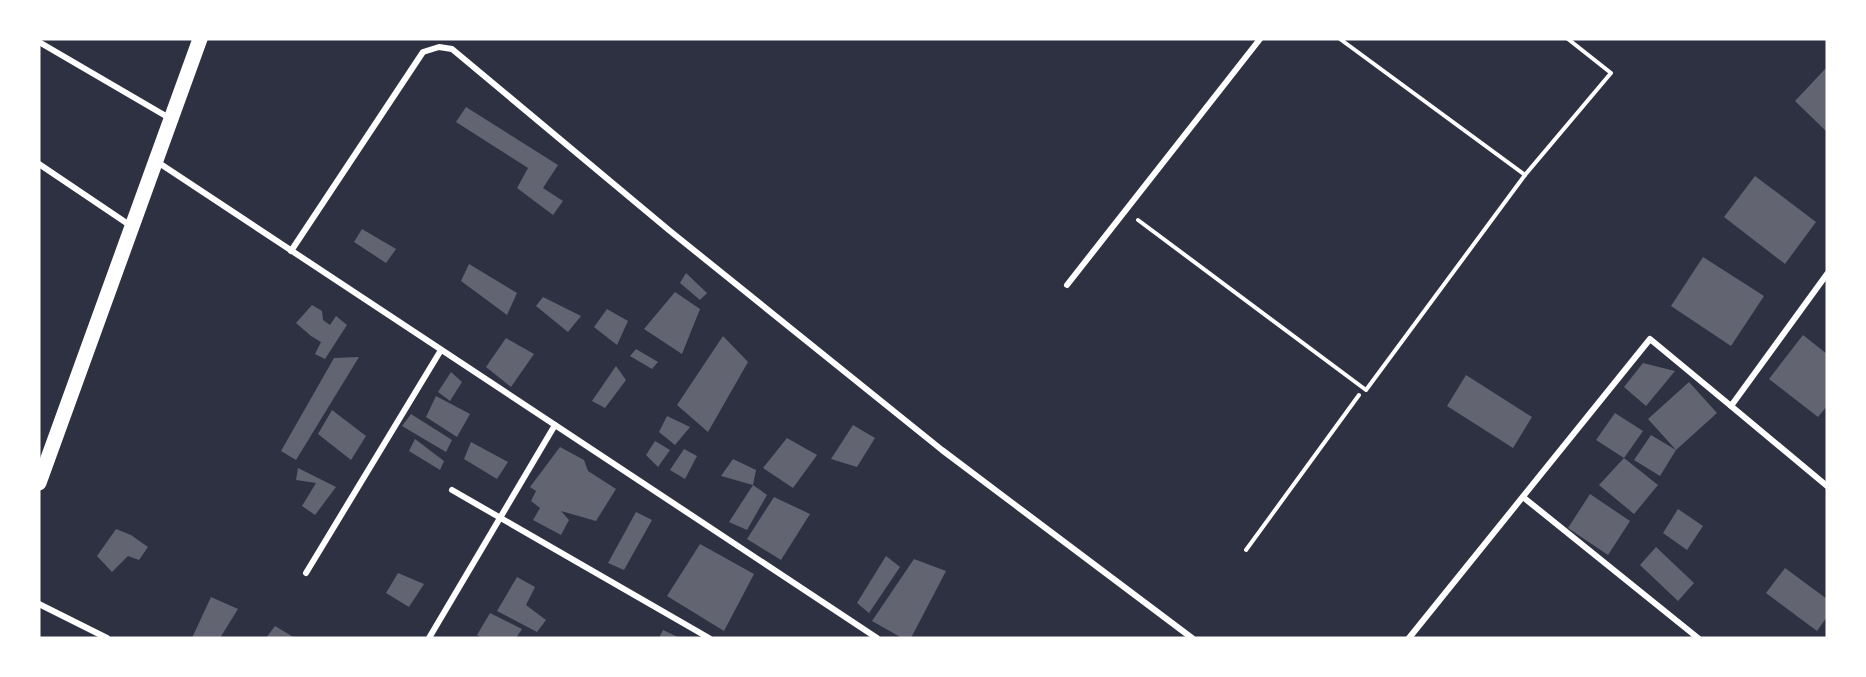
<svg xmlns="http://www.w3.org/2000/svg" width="1866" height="677" viewBox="0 0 1866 677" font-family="Karla,sans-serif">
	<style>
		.building { fill: #626471 }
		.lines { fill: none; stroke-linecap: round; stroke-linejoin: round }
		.path { stroke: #fff; stroke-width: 4 }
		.minor { stroke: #fff; stroke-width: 6 }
		.primary { stroke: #fff; stroke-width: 15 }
	</style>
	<rect width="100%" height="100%" fill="#2d3142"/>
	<g class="building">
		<path d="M1827,67v65l-32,-31z"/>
		<path d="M466,107l92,58 -15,23 20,13 -10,14 -36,-27 11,-20 -72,-46z"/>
		<path d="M1755,176l61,46 -31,42 -61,-47z"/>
		<path d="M362,229l34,20 -10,14 -32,-21z"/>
		<path d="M1703,257l61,39 -33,50 -60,-40z"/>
		<path d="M469,264l48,29 -10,22 -46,-34z"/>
		<path d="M686,273l21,20 -7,7 -20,-17z"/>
		<path d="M675,292l25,17 -18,45 -38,-25z"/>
		<path d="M543,297l38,19 -13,16 -32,-26z"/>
		<path d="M312,305l10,6 1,9 7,5 6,-9 11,9 -22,34 -10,-5 6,-12 -10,-6 -15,-13z"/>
		<path d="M607,309l21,12 -11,24 -23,-18z"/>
		<path d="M1803,335l24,19v52l-9,11 -49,-38z"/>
		<path d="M723,336l25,26 -40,70 -31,-27z"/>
		<path d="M506,338l28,16 -23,33 -25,-20z"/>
		<path d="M636,349l22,13 -6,7 -22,-13z"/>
		<path d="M359,357l-63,103 -15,-9 53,-93z"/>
		<path d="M1643,363l32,8 -29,35 -22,-19z"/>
		<path d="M616,366l10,14 -21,28 -13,-7z"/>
		<path d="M451,372l11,10 -12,19 -12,-9z"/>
		<path d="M1466,375l66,42 -19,31 -66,-42z"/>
		<path d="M1689,382l28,31 -41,37 -16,26 -26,-16 17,-25 25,15 -28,-31z"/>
		<path d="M436,396l34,18 -13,23 -31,-20z"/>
		<path d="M332,410l34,26 -15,24 -33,-26z"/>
		<path d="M1615,413l28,18 -19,27 -28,-18z"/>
		<path d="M411,414l41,26 -6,12 -44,-26z"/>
		<path d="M667,416l23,11 -15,18 -16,-13z"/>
		<path d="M853,425l22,13 -18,29 -26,-8z"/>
		<path d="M787,438l30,17 -24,33 -30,-20z"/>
		<path d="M415,439l29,22 -4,9 -31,-19z"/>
		<path d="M655,441l15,9 -12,17 -12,-12z"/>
		<path d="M471,442l37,20 -11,17 -33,-20z"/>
		<path d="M560,447l24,13 4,11 28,18 -20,32 -35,-10 8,9 -8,15 -28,-15 7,-12 -9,-7 5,-10 -6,-4z"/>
		<path d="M684,449l13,7 -12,23 -15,-9z"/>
		<path d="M1624,458l34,27 -24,29 -35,-29z"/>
		<path d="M733,459l23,11 -3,15 -32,-9z"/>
		<path d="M298,468l38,19 -21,28 -13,-9 14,-23 -20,-3z"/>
		<path d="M753,485l14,10 -20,35 -18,-8z"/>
		<path d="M1590,494l40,27 -22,34 -40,-27z"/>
		<path d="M774,497l36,17 -29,46 -34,-21z"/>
		<path d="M1678,509l25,17 -16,24 -24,-17z"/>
		<path d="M636,512l16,8 -28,50 -16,-7z"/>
		<path d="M116,529l15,6 17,12 -9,13 -11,-4 -16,16 -15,-16z"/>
		<path d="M700,544l54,30 -30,57 -57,-35z"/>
		<path d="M1656,547l38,36 -16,18 -38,-36z"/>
		<path d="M886,556l14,11 -31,46 -12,-10z"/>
		<path d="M914,559l32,12 -35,67h-9l-30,-17z"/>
		<path d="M1785,568l42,31v18l-10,14 -51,-38z"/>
		<path d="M398,573l26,11 -15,23 -23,-14z"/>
		<path d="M517,577l18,10 -9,18 20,15 -9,12 -40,-21z"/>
		<path d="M211,597l27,12 -18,29h-28z"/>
		<path d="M490,613l32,16 -6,9h-34l-5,-3z"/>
		<path d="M275,626l20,12h-29z"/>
		<path d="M663,630l17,8h-21z"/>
	</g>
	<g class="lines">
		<g class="path">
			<path d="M1525,175l86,-102 -43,-34"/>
			<path d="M1138,220l228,170 159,-215 -185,-136"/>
			<path d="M1246,550l113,-155"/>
		</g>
		<g class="minor">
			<path d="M39,42l132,77"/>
			<path d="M156,161l721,477"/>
			<path d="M39,164l92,62"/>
			<path d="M291,251l132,-199 16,-5 13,2 218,182 272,219 250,188"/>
			<path d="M1067,285l193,-246"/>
			<path d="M1731,406l96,80"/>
			<path d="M452,490l257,148"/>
			<path d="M1523,497l175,141"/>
			<path d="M306,573l135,-223"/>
			<path d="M39,604l68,34"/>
			<path d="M429,638l126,-213"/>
			<path d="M1409,638l241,-299 81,67 96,-132"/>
		</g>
		<path class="primary" d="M39,483l161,-444"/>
	</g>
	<rect width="1866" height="677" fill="none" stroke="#ffffff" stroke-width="81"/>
</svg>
